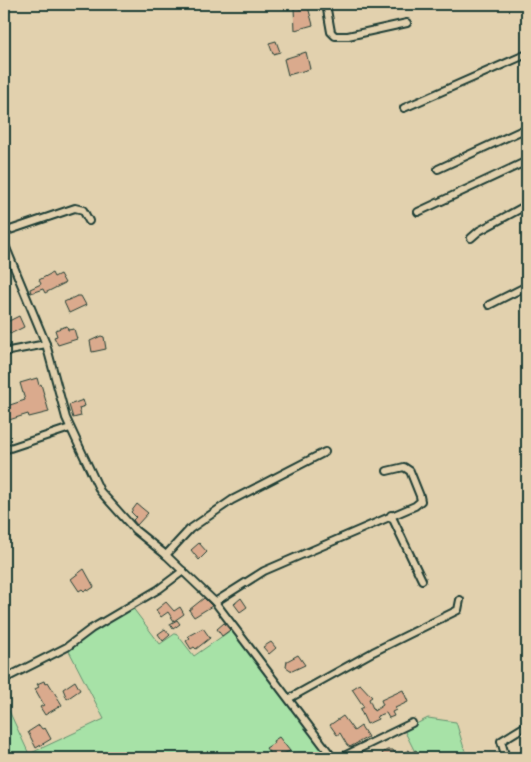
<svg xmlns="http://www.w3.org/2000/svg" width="531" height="762" viewBox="0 0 531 762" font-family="Delius,sans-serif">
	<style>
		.green { fill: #a7e2a7; stroke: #63906e }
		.building { fill: #daaa8d; stroke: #1f3d34 }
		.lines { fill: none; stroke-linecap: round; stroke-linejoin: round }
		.street-casing { stroke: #1f3d34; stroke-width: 10 }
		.street { stroke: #e2d1ae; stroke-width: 6 }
	</style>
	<rect width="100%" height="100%" fill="#e2d1ae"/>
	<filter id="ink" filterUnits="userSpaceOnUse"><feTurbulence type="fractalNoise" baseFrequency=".02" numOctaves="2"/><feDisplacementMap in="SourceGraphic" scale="10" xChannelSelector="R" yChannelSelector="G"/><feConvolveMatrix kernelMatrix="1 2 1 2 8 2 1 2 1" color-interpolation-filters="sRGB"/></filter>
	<g filter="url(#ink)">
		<g class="green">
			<path d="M132,607l28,37 16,-11 18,23 40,-28 99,130h-329v-58l25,54 75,-35 -37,-72z"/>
			<path d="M428,718l28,4 11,36h-49l-14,-28z"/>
		</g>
		<g class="building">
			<path d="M299,7v2l9,-2 5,18 -18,5 -1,-22z"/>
			<path d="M276,41l4,11 -7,2 -4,-11z"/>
			<path d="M306,52l4,17 -22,6 -4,-16z"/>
			<path d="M52,273l2,4 6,-3 5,9 -20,10 -2,-4 -12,4 -1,-4 11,-5 -2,-4z"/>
			<path d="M77,296h4l5,9 -17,8 -5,-11z"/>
			<path d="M19,316l5,11 -14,7 -5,-11z"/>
			<path d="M67,326l1,4 6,-1 3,10 -19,6 -4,-8 3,-1 -2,-6z"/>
			<path d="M101,336l3,1 2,12 -14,3 -2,-11z"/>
			<path d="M37,378l2,7 2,-1 8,28 -20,5 -1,-3 -19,6 -5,-13 21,-7 -5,-17z"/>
			<path d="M83,400l2,6 -6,2 2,8 -8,2 -4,-13z"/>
			<path d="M137,504l11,9 -11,12 -4,-5 3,-3 -5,-5z"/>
			<path d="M199,543l8,9 -8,8 -8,-10z"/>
			<path d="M84,569l10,18 -6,4 -1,-2 -3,2 -2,-2 -3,2 -8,-12z"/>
			<path d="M204,598l8,8 -18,11 -5,-7z"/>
			<path d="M241,598l6,9 -7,5 -6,-8z"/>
			<path d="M166,602l8,9 6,-4 4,7 -10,7 -6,-9 -7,5 -5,-7z"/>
			<path d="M177,620l3,4 -7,5 -3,-5z"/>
			<path d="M224,623l6,7 -8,6 -5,-7z"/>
			<path d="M203,628l7,10 -14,11 -2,-2 -3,2 -5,-8 4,-3 -2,-2z"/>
			<path d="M165,629l5,6 -7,6 -5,-7z"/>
			<path d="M271,642l5,6 -7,6 -6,-7z"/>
			<path d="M298,655l7,10 -13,6 -6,-4 1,-6z"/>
			<path d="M44,681l1,3 3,-2 14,23 -17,10 -5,-8 4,-2 -9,-16 4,-2 -2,-3z"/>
			<path d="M75,681l5,9 -13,9 -4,-10z"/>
			<path d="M360,684l12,13 -3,2 5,12 9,-6 -2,-5 22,-10 5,12 -13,6 1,2 -4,2 2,4 -5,2 -3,-5 -9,3 1,3 -11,5 -7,-15 4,-2 -12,-18z"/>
			<path d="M343,716l11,15 7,-5 7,11 -18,10 -3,-2 -7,-12 -3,2 -7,-10z"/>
			<path d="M39,725l3,4 3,-1 6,11 -15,9 -8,-16z"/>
			<path d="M279,737l11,14 -17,7 -7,-10 8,-5 -1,-2z"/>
			<path d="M387,750h6l4,7 12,-7 2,3 5,-3 4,8h-35l-3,-5z"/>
		</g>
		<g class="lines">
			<g class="street-casing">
				<g id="street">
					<path d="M326,4l5,28 4,4h13l59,-13"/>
					<path d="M404,108l123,-54"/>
					<path d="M438,169l89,-41"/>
					<path d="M418,212l109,-51"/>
					<path d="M4,232l71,-24 8,2 6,11"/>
					<path d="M471,238l8,-7 48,-26"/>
					<path d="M4,243l42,101 20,74 34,73 35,39 31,25 49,47 118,156"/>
					<path d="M489,305l38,-19"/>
					<path d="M4,352l42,-8"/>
					<path d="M4,450l66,-22"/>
					<path d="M391,515l31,65"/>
					<path d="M166,555l24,-26 42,-29 93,-48"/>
					<path d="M215,602l49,-31 151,-65 6,-5 -1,-5 -10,-25 -6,-4 -17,4"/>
					<path d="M4,679l63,-32 24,-18 68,-40 24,-18"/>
					<path d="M290,698l83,-46 85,-42 2,-10"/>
					<path d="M340,758l72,-35"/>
					<path d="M506,758l-5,-17 26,-16"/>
				</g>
			</g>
			<use href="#street" class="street"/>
		</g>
	</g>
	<rect width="531" height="762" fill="none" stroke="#e2d1ae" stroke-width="20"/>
	<rect x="10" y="10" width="511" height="742" fill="none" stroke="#1f3d34" stroke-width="2" filter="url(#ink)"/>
</svg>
